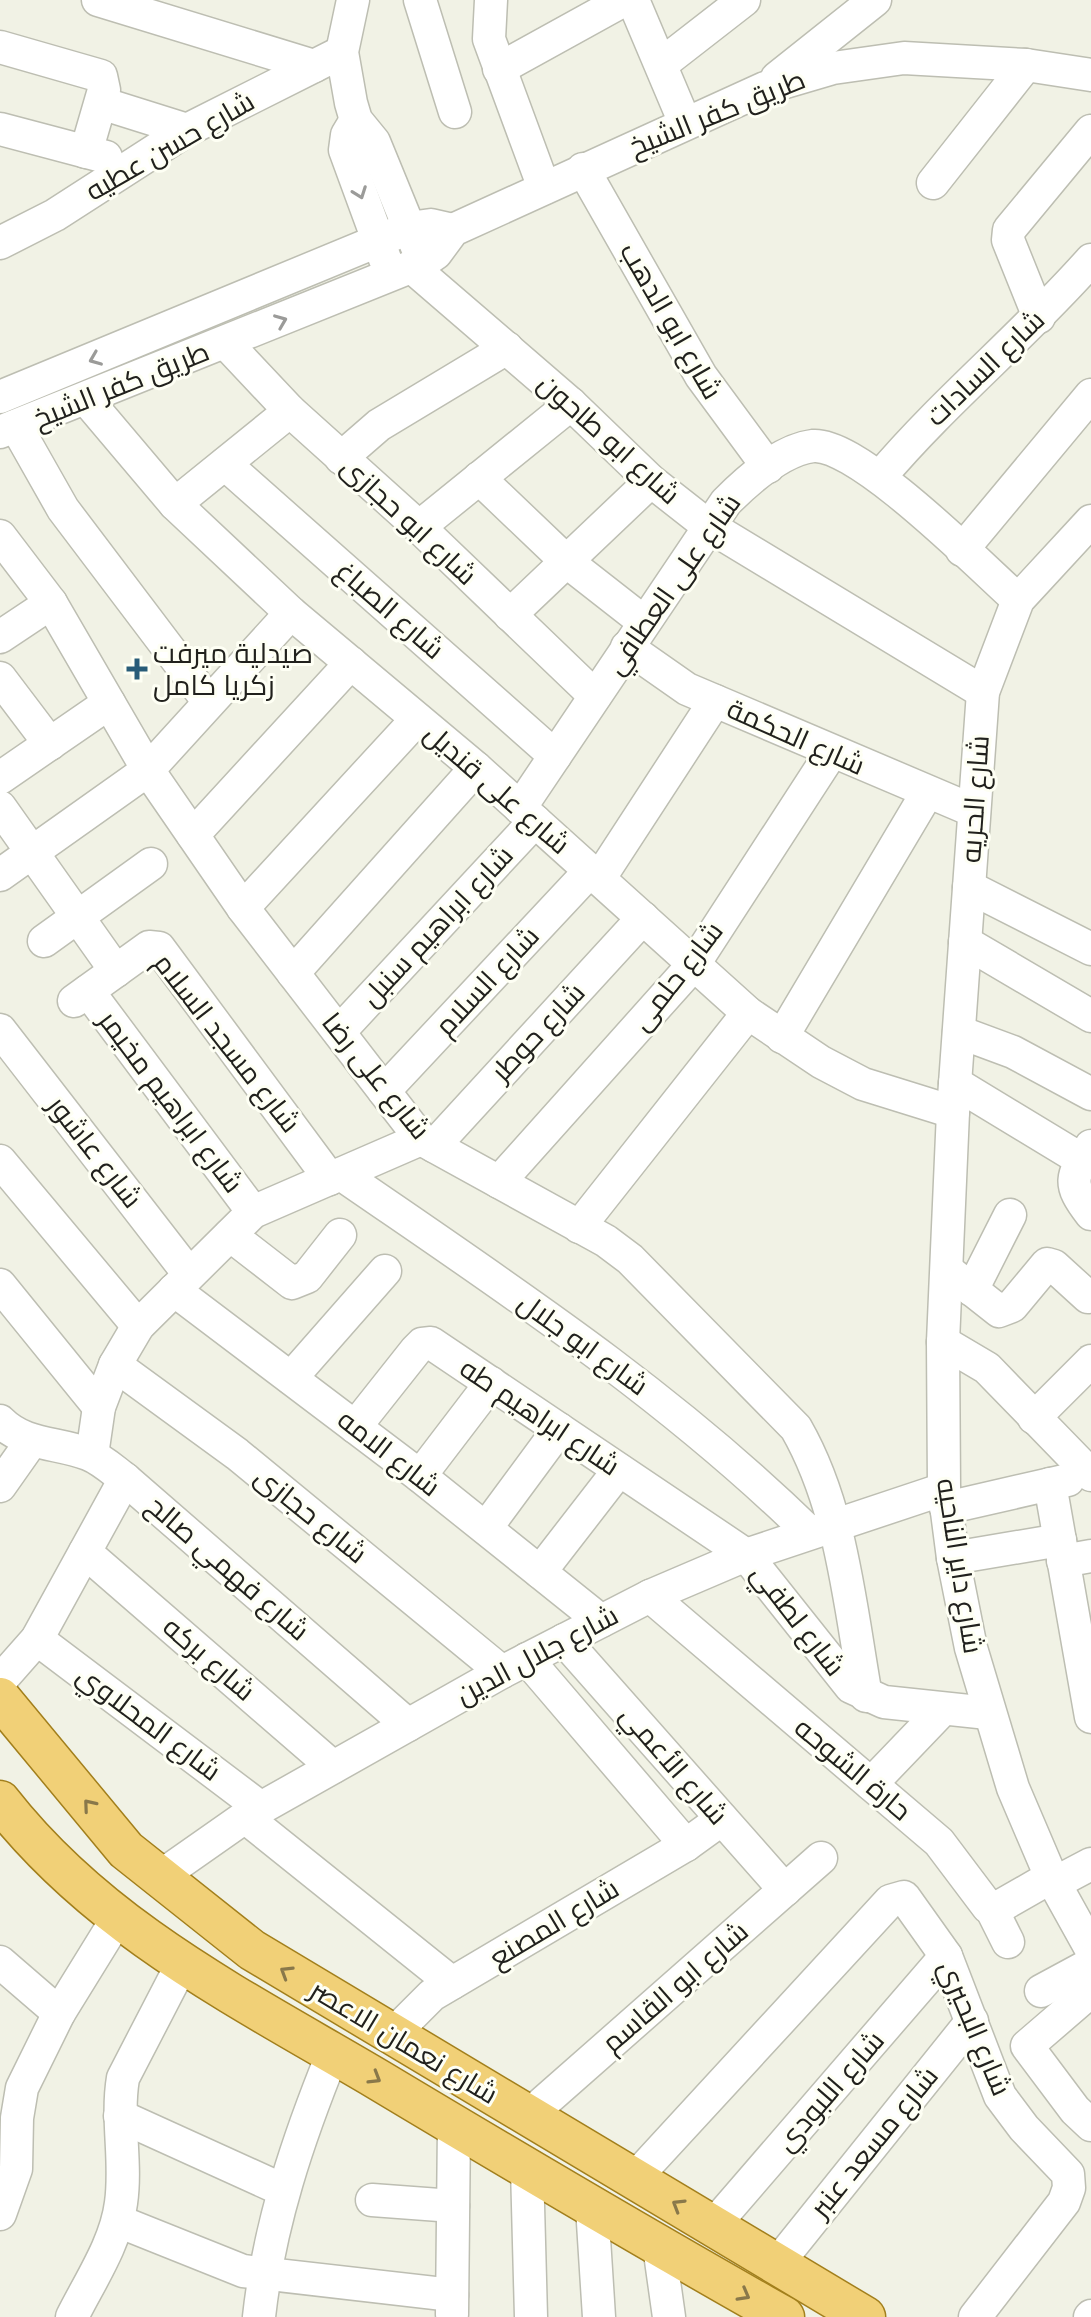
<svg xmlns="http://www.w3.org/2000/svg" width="1091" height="2317" viewBox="0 0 1091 2317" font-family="Raleway,Cairo,sans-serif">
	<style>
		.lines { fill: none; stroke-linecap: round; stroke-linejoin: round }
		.minor-casing { stroke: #bdbeb2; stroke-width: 35 }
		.major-casing { stroke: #a27f1c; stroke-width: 43 }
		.minor { stroke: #fff; stroke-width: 32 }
		.major { stroke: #f1d077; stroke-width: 40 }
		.oneway { stroke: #9b9b99 }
		.oneway2 { stroke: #89784a }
		.poi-dot { fill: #285c78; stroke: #fefff4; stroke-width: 3 }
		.labels { text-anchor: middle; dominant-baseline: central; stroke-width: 6; stroke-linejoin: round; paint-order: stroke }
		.street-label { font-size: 28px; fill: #21211d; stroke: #fefff4 }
		.poi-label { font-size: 28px; fill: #21211d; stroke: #fefff4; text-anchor: start }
	</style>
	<rect width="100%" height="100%" fill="#f1f2e5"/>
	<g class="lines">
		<g class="minor-casing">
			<g id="minor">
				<path d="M98,0l216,66"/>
				<path d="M353,0l-11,52 9,51 5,17 18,22 43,105"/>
				<path d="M420,0l35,112"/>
				<path d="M491,0l-2,39 55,149"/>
				<path d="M633,0l52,123"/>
				<path d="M0,47l101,29 3,14 -18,62"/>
				<path d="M663,63l81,-63"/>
				<path d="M499,69l125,-69"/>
				<path d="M777,78l98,-78"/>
				<path d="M101,103l86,27"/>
				<path d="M356,120l-9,15 -2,15 40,109"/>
				<path d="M0,129l106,28"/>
				<path d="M583,169l118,207 67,91"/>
				<path d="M933,183l93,-118"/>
				<path d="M0,243l55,-28 132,-85 155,-78"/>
				<path d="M412,267l159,137 80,77 56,44 276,167"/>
				<path d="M1039,317l-31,-77 1,-10 82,-99"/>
				<path d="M226,343l64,68 129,116 176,169"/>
				<path d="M0,397l409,-169 22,-3 22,5"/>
				<path d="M87,400l88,104 116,109 185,155 272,245 73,49 42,22 90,28"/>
				<path d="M16,426l47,83 146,193"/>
				<path d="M0,432l423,-170 13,-9 17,-23 312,-142 68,-20 71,-10 122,7 65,10"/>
				<path d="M341,458l38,-33 128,-77"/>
				<path d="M225,464l330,292"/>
				<path d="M880,477c65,-77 144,-141 211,-217"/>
				<path d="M479,478l87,83 78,61"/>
				<path d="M175,504l115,-93"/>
				<path d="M1091,521l-73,79 -35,92 -30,420 -10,230 1,147 9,69 18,90 42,140 38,89 40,72"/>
				<path d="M419,527l152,-123"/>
				<path d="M0,536l51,67 97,167 95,138 178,231 185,102 24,18 166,169c46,80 54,178 70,268"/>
				<path d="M962,550l129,-155"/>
				<path d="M510,615l141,-134"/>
				<path d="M0,637l51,-34"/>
				<path d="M627,647l60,42 287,122"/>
				<path d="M0,678l50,66"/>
				<path d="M0,778l109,-75"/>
				<path d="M0,807l116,164"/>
				<path d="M520,808l206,-306c22,-22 55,-52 87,-56 45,-4 169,122 205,154"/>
				<path d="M193,835l158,-172"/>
				<path d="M0,875l148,-105 143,-157"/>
				<path d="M599,879l116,-178"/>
				<path d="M969,887l122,62"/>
				<path d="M243,908l174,-189"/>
				<path d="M44,941l107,-77"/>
				<path d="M965,942l126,74"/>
				<path d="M293,973l183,-205"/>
				<path d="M88,991l165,221"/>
				<path d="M74,1001l75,-54 10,1 171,231"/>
				<path d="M0,1030l189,244"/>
				<path d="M339,1032l196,-211"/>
				<path d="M959,1032l54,20 78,42"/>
				<path d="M782,1037l145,-244"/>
				<path d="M955,1083l127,77"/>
				<path d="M384,1091l206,-220"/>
				<path d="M434,1146l209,-228"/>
				<path d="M1091,1146c-20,31 -24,37 0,68"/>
				<path d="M0,1161l138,165"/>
				<path d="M341,1174c164,113 326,219 469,359"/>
				<path d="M499,1182l195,-218 137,-211"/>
				<path d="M579,1227l169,-214"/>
				<path d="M230,1235l62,48 15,-6 33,-42"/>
				<path d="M947,1270l52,41 13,-5 35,-42 7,2 34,31"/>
				<path d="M0,1285l99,122"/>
				<path d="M174,1290l246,186 181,145"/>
				<path d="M972,1290l38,-75"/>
				<path d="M943,1342l44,26 104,107"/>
				<path d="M115,1365l122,89 265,218"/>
				<path d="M291,1378l94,-107"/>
				<path d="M1034,1418l57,-57"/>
				<path d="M0,1421c25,25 56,21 88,33 13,5 25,16 37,25l283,246"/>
				<path d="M355,1427l61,-77 6,-6 9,-1 315,212 105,132 33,15 104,11"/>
				<path d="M92,1455l7,-48 16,-42 23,-39 115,-114 168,-73"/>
				<path d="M420,1476l71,-93"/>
				<path d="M1050,1484l41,233"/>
				<path d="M0,1486l31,-44"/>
				<path d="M946,1508l122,-28"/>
				<path d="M486,1528l73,-99"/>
				<path d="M85,1552l248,215"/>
				<path d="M953,1558l107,-18"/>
				<path d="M1063,1561l28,-5"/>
				<path d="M540,1572l79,-102"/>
				<path d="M650,1596l289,246 49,65 9,1 54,-31"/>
				<path d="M37,1639l224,169"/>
				<path d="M564,1640l221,250"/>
				<path d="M527,1659l159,186"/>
				<path d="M0,1681l37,-42 88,-160"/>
				<path d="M871,1784l72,-75"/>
				<path d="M245,1817l207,166"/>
				<path d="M158,1878l87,-61 257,-145 148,-76 96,-41 198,-66"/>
				<path d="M1055,1883l36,-19"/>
				<path d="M991,1908l17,34"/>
				<path d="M0,1962l59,51"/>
				<path d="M1041,1991l50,-27"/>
				<path d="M1091,1991l-64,55 48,64 16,15"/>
				<path d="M392,2035l40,-40 254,-150 36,-26"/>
				<path d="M120,2116l163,74"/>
				<path d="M528,2116l293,-258"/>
				<path d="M527,2168l4,149"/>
				<path d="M634,2179l256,-278 14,-4 42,59 54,140 24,32 44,46 1,14 -5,14 -89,115"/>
				<path d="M372,2200l81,6"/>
				<path d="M592,2207l7,110"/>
				<path d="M0,2214l16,-45 1,-51 5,-30 37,-75 58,-94"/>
				<path d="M118,2221l125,50 209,24"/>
				<path d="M713,2226l233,-270"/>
				<path d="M659,2246l10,71"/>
				<path d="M777,2264l195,-243"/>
				<path d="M452,2314l2,-189"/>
				<path d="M72,2317c18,-36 44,-74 49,-114 6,-41 -5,-83 2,-125l59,-114"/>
				<path d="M259,2317c10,-92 39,-178 74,-264"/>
				<path d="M1090,2317l1,-1"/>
			</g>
		</g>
		<g class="major-casing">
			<g id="major">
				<path d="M0,1698l126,152 126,100 613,367"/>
				<path d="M0,1801c100,128 240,197 377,278 135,81 270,161 407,238"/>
			</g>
		</g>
		<use href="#minor" class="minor"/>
		<use href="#major" class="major"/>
	</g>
	<defs><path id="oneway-chevron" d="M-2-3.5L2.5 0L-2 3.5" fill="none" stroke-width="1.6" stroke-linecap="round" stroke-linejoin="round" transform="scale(2)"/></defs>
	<g class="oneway">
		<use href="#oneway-chevron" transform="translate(360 193) rotate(70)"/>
		<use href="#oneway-chevron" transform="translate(281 321) rotate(-22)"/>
		<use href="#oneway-chevron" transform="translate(95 359) rotate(158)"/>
	</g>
	<g class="oneway2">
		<use href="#oneway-chevron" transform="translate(89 1805) rotate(-130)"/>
		<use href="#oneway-chevron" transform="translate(286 1972) rotate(-148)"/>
		<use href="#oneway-chevron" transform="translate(375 2078) rotate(31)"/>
		<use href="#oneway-chevron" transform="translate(678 2205) rotate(-149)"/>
		<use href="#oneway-chevron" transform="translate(744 2295) rotate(29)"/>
	</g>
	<path class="poi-dot" d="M133 657h8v8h8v8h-8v8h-8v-8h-8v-8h8z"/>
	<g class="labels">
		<g class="street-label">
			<text transform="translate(717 113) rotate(-22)">طريق كفر الشيخ</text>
			<text transform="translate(170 146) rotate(-30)">شارع حسن عطيه</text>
			<text transform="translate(671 321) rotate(60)">شارع ابو الدهب</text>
			<text transform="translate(985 368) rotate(-44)">شارع السادات</text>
			<text transform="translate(121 385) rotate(-22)">طريق كفر الشيخ</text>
			<text transform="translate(609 439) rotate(42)">شارع ابو طاحون</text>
			<text transform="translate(409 521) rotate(43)">شارع ابو حجازى</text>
			<text transform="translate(673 584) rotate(-55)">شارع على العطافي</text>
			<text transform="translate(390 610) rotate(41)">شارع الصباغ</text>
			<text transform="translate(796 737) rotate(24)">شارع الحكمة</text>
			<text transform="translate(497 789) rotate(41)">شارع على قنديل</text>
			<text transform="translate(975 799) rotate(-86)">شارع الحريه</text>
			<text transform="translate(437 926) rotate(-47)">شارع ابراهيم سنبل</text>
			<text transform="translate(677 976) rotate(-52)">شارع حلمى</text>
			<text transform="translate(487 981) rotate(-47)">شارع السلام</text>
			<text transform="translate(538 1032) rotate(-47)">شارع حوطر</text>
			<text transform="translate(227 1043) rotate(52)">شارع مسجد السلام</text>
			<text transform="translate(376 1076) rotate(51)">شارع على رضا</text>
			<text transform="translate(171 1102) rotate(53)">شارع ابراهيم مخيمر</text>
			<text transform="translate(95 1152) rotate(52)">شارع عاشور</text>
			<text transform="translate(583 1344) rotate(36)">شارع ابو جلال</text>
			<text transform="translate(540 1417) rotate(34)">شارع ابراهيم طه</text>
			<text transform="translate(389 1453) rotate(38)">شارع الامه</text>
			<text transform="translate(311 1515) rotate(39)">شارع حجازى</text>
			<text transform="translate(960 1566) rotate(81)">شارع داير الناحيه</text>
			<text transform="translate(228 1568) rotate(41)">شارع فهمي صالح</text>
			<text transform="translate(798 1620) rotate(52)">شارع لطفي</text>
			<text transform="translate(537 1655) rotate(-28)">شارع جلال الدين</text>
			<text transform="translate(209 1659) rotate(41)">شارع بركه</text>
			<text transform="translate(149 1723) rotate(37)">شارع المحلاوي</text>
			<text transform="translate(674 1765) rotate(49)">شارع الأعمي</text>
			<text transform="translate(853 1769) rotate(40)">حارة الشوحه</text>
			<text transform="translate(554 1923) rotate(-31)">شارع المصنع</text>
			<text transform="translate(675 1987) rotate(-41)">شارع ابو القاسم</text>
			<text transform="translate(975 2028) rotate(67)">شارع البحيري</text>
			<text transform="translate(404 2042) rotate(31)">شارع نعمان الاعصر</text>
			<text transform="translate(830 2091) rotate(-49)">شارع اللبودي</text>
			<text transform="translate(874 2142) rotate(-51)">شارع مسعد عنبر</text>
		</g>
		<g class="poi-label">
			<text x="153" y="653">صيدلية ميرفت<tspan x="153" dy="32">زكريا كامل</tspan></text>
		</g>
	</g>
</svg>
